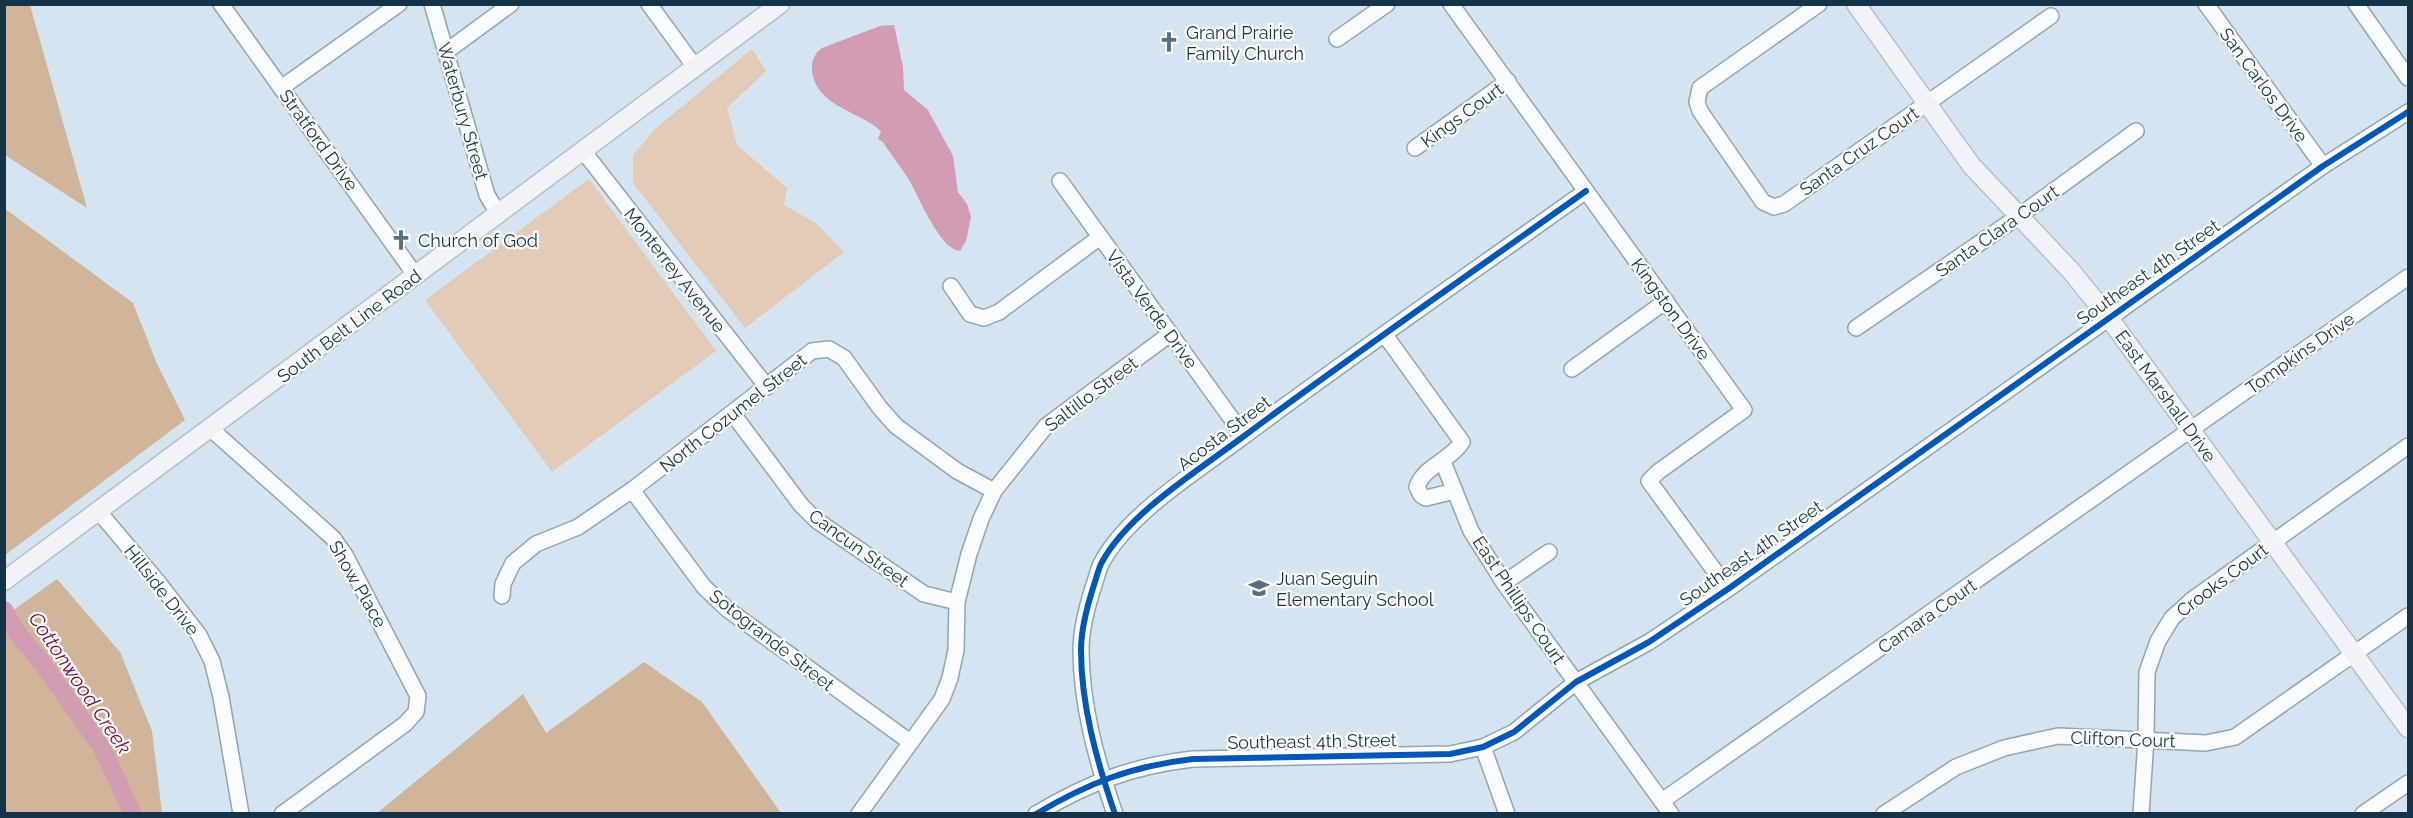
<svg xmlns="http://www.w3.org/2000/svg" width="2413" height="818" viewBox="0 0 2413 818" font-family="Raleway,sans-serif">
	<style>
		.green { fill: #e3cbb7 }
		.forest { fill: #d1b59b }
		.water { fill: #d29cb2 }
		.lines { fill: none; stroke-linecap: round; stroke-linejoin: round }
		.river { stroke: #d29cb2; stroke-width: 18 }
		.minor-casing { stroke: #8fa5b4; stroke-width: 18 }
		.major-casing { stroke: #b4c1ca; stroke-width: 21 }
		.minor { stroke: #f9fbfd; stroke-width: 15 }
		.major { stroke: #f2f3f8; stroke-width: 18 }
		.cycleway-casing { stroke: #fff; stroke-width: 10 }
		.cycleway { stroke: #0057b8; stroke-width: 6 }
		.labels { text-anchor: middle; dominant-baseline: central; stroke-width: 4.5; stroke-linejoin: round; paint-order: stroke }
		.poi-label { font-size: 18px; fill: #143348; stroke: #fff; text-anchor: start }
		.street-label { font-size: 18px; fill: #143348; stroke: #fff }
		.water-label { font-size: 20px; font-style: italic; fill: #740d3b; stroke: #fff }
	</style>
	<rect width="100%" height="100%" fill="#d4e4f0"/>
	<g class="green">
		<path d="M752,49l14,22 -39,37 10,37 50,43 -3,17 32,18 28,29 -99,76 -112,-145v-28l22,-26z"/>
		<path d="M589,179l127,172 -164,121 -127,-172z"/>
	</g>
	<g class="forest">
		<path d="M4,5h26l57,203 -82,-53z"/>
		<path d="M4,208l129,95 24,61 28,56 -180,135z"/>
		<path d="M57,579l63,73 32,79 10,82h-157l-1,-105 2,-1 -2,-3 1,-88z"/>
		<path d="M644,662l58,40 79,111h-404l146,-119 23,39z"/>
	</g>
	<path class="water" d="M894,25l9,42 1,23 24,20 25,46 5,36 9,12 4,13 -5,24 -6,10c-18,-1 -38,-46 -46,-62 -8,-16 -21,-31 -31,-47l-5,-3 3,-8c-21,-20 -68,-25 -69,-63 0,-8 3,-15 10,-20l58,-22z"/>
	<g class="lines">
		<path class="river" d="M4,610l12,21 26,32 60,85 31,66"/>
		<g class="minor-casing">
			<g id="minor">
				<path d="M221,4l195,272"/>
				<path d="M432,4l55,191 12,20"/>
				<path d="M649,4l46,63"/>
				<path d="M1451,4l293,406 -86,62 -9,9 79,108"/>
				<path d="M1819,4l-119,84 -3,14 3,9 63,91 11,5 10,-3 267,-188"/>
				<path d="M2206,4l117,162"/>
				<path d="M2356,4l52,74"/>
				<path d="M1337,39l50,-35"/>
				<path d="M447,51l64,-47"/>
				<path d="M281,88l118,-84"/>
				<path d="M1415,148l93,-67"/>
				<path d="M584,152l183,235"/>
				<path d="M1060,181l184,255"/>
				<path d="M951,286l19,28 14,4 15,-6 101,-75"/>
				<path d="M1856,328l163,-112 117,-85"/>
				<path d="M1385,335l77,107c-11,18 -39,25 -45,45l4,8 5,3 29,-7"/>
				<path d="M1572,369l94,-68"/>
				<path d="M733,414l68,91 15,15 108,74 33,8"/>
				<path d="M211,429l122,109 12,17 73,141 -2,16 -11,12 -123,90"/>
				<path d="M1443,462l28,69 33,52 167,231"/>
				<path d="M632,490l72,97 23,22 183,133"/>
				<path d="M99,512l59,70 41,53 13,26 9,36 20,117"/>
				<path d="M1504,583l45,-31"/>
				<path d="M502,596l1,-12 10,-21 23,-19 42,-17 54,-37 180,-139 17,-2 15,9 36,50 16,18 61,45 37,20"/>
				<path d="M1483,747l24,67"/>
				<path d="M1662,801l746,-524"/>
				<path d="M859,814l83,-115 8,-21 6,-28 1,-48 12,-48 12,-35 13,-28 52,-65 124,-92"/>
				<path d="M1036,814c52,-31 96,-48 157,-55l257,-5 33,-7 31,-15 62,-50 73,-40 79,-53 595,-423 85,-54"/>
				<path d="M1115,814c-18,-52 -34,-109 -34,-164 0,-21 6,-43 12,-62 3,-8 5,-19 9,-26 26,-48 94,-90 138,-123 114,-85 231,-166 346,-248"/>
				<path d="M1884,814l72,-47 48,-19 54,-12 148,7 29,-6 173,-121"/>
				<path d="M2141,814l5,-75 1,-67 11,-31 14,-23 21,-19 215,-153"/>
				<path d="M2363,814l45,-31"/>
			</g>
		</g>
		<g class="major-casing">
			<g id="major">
				<path d="M1856,4l115,161 100,106 38,47 299,410"/>
				<path d="M4,581l776,-577"/>
			</g>
		</g>
		<use href="#minor" class="minor"/>
		<use href="#major" class="major"/>
		<g class="cycleway-casing">
			<g id="cycleway">
				<path d="M1036,814c52,-31 96,-48 157,-55l257,-5 33,-7 31,-15 62,-50 73,-40 79,-53 595,-423 85,-54"/>
				<path d="M1115,814c-18,-52 -34,-109 -34,-164 0,-21 6,-43 12,-62 3,-8 5,-19 9,-26 26,-48 94,-90 138,-123 114,-85 231,-166 346,-248"/>
			</g>
		</g>
		<use href="#cycleway" class="cycleway"/>
	</g>
	<defs>
		<g id="church-bare" transform="scale(1.62)"><path d="M-1.2-6h2.4v3.5h3.3v2.4h-3.3V6h-2.4V-.1h-3.3v-2.4h3.3Z" fill="#577183" stroke="#fff" stroke-width="2.5" paint-order="stroke"/></g>
		<g id="school-bare" transform="scale(1.62)"><path d="M0-5L7-2L0 1L-7-2ZM-4 1L0 2.5L4 1V4Q0 6-4 4Z" fill="#577183" stroke="#fff" stroke-width="2.5" paint-order="stroke"/></g>
	</defs>
	<g fill-rule="evenodd">
		<use href="#church-bare" x="1169" y="42"/>
		<use href="#church-bare" x="401" y="240"/>
		<use href="#school-bare" x="1259" y="588"/>
	</g>
	<g class="labels">
		<g class="poi-label">
			<text x="1186" y="32">Grand Prairie<tspan x="1186" dy="21">Family Church</tspan></text>
			<text x="418" y="240">Church of God</text>
			<text x="1276" y="578">Juan Seguin<tspan x="1276" dy="21">Elementary School</tspan></text>
		</g>
		<g class="street-label">
			<text transform="translate(2264 85) rotate(54)">San Carlos Drive</text>
			<text transform="translate(463 111) rotate(74)">Waterbury Street</text>
			<text transform="translate(1462 115) rotate(-36)">Kings Court</text>
			<text transform="translate(319 140) rotate(54)">Stratford Drive</text>
			<text transform="translate(1859 151) rotate(-35)">Santa Cruz Court</text>
			<text transform="translate(1997 231) rotate(-35)">Santa Clara Court</text>
			<text transform="translate(675 270) rotate(52)">Monterrey Avenue</text>
			<text transform="translate(2148 272) rotate(-35)">Southeast 4th Street</text>
			<text transform="translate(1152 309) rotate(54)">Vista Verde Drive</text>
			<text transform="translate(1671 309) rotate(54)">Kingston Drive</text>
			<text transform="translate(349 326) rotate(-37)">South Belt Line Road</text>
			<text transform="translate(2300 353) rotate(-35)">Tompkins Drive</text>
			<text transform="translate(1091 394) rotate(-37)">Saltillo Street</text>
			<text transform="translate(2166 396) rotate(54)">East Marshall Drive</text>
			<text transform="translate(733 413) rotate(-38)">North Cozumel Street</text>
			<text transform="translate(1224 433) rotate(-37)">Acosta Street</text>
			<text transform="translate(859 548) rotate(36)">Cancun Street</text>
			<text transform="translate(1751 553) rotate(-35)">Southeast 4th Street</text>
			<text transform="translate(2222 580) rotate(-37)">Crooks Court</text>
			<text transform="translate(358 584) rotate(60)">Show Place</text>
			<text transform="translate(162 590) rotate(52)">Hillside Drive</text>
			<text transform="translate(1519 600) rotate(56)">East Phillips Court</text>
			<text transform="translate(1927 616) rotate(-35)">Camara Court</text>
			<text transform="translate(772 640) rotate(38)">Sotogrande Street</text>
			<text transform="translate(2123 739) rotate(2)">Clifton Court</text>
			<text transform="translate(1312 741) rotate(-1)">Southeast 4th Street</text>
		</g>
		<g class="water-label">
			<text transform="translate(80 683) rotate(56)">Cottonwood Creek</text>
		</g>
	</g>
	<rect width="2413" height="818" fill="none" stroke="#143348" stroke-width="12"/>
</svg>
